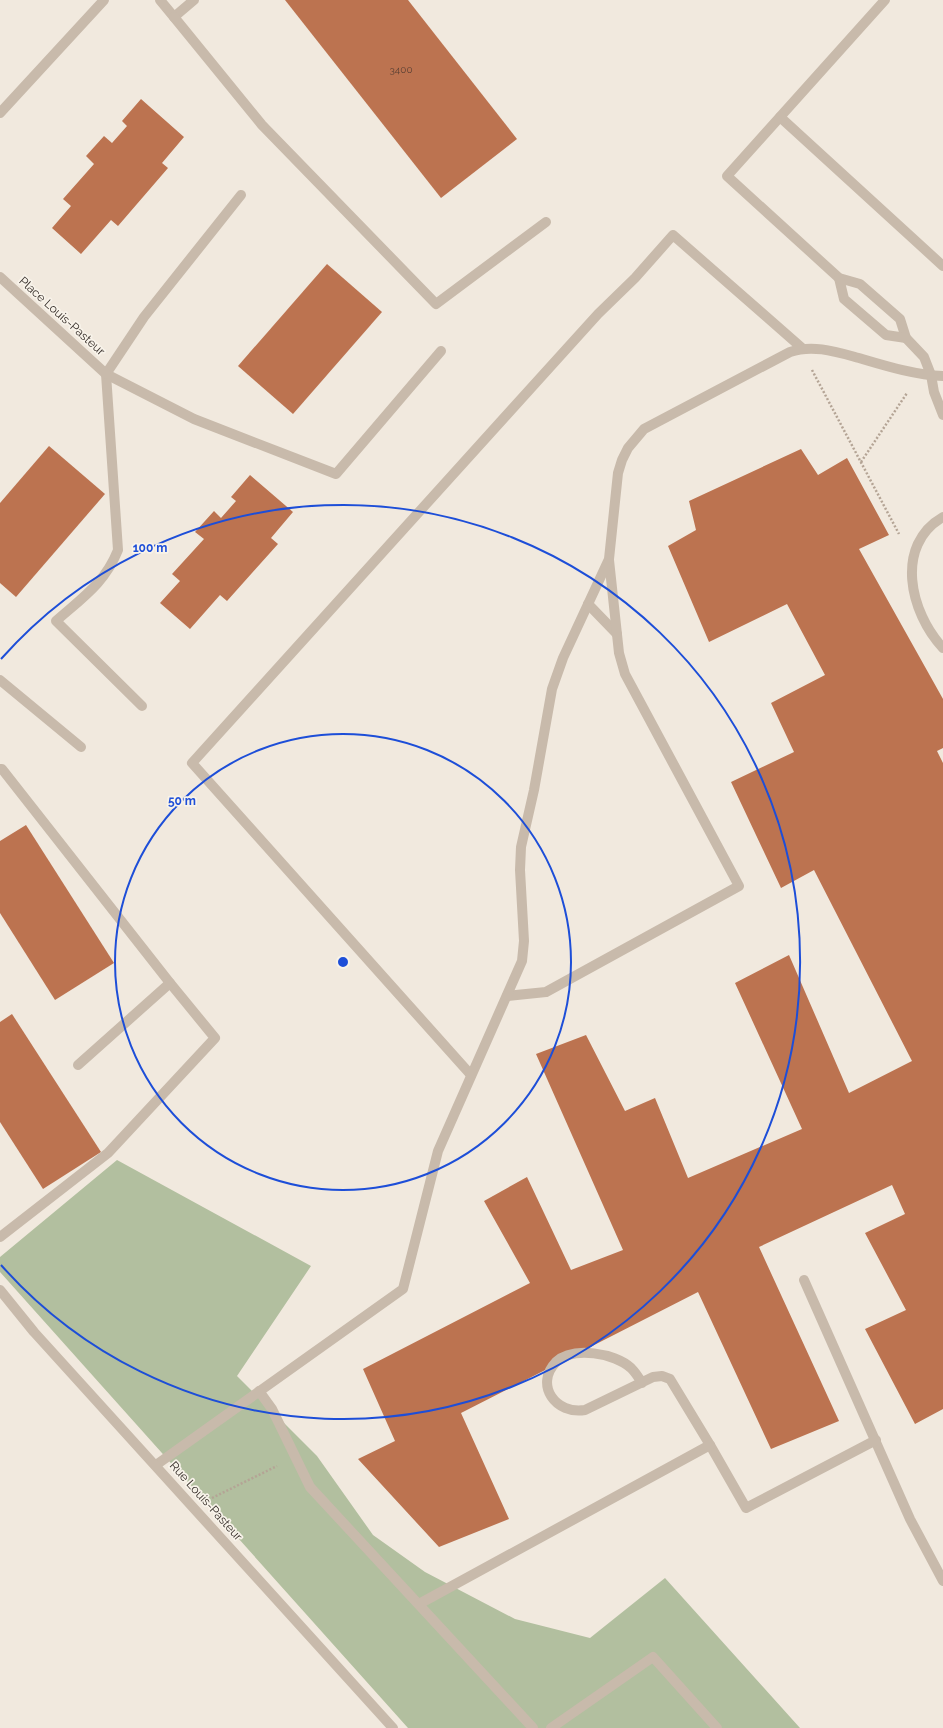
<svg xmlns="http://www.w3.org/2000/svg" width="943" height="1728" viewBox="0 0 943 1728" font-family="Raleway,sans-serif">
	<style>
		.green { fill: #b2bf9f }
		.building { fill: #bc7350 }
		.lines { fill: none; stroke-linecap: round; stroke-linejoin: round }
		.path { stroke: #b4a495; stroke-width: 2.5; stroke-dasharray: 2 2; stroke-linecap: butt }
		.lane { stroke: #c8baab; stroke-width: 10 }
		.street { stroke: #c8baab; stroke-width: 10 }
		.ring { fill: none; stroke: #1d4ed8; stroke-width: 2 }
		.labels { text-anchor: middle; dominant-baseline: central; stroke-width: 3.5; stroke-linejoin: round; paint-order: stroke }
		.number-label { font-size: 10px; fill: #583f33 }
		.street-label { font-size: 12px; fill: #362e29; stroke: #f8f3ea }
		.centre { fill: #1d4ed8; stroke: #f8f3ea; stroke-width: 2 }
		.ring-label { font-size: 12px; text-anchor: middle; font-weight: bold; fill: #1d4ed8; stroke: #f8f3ea; stroke-width: 3.5; stroke-linejoin: round; paint-order: stroke }
	</style>
	<rect width="100%" height="100%" fill="#f1e9de"/>
	<path class="green" d="M117,1160l194,106 -74,110 80,80 56,79 52,37 90,47 75,19 75,-60 135,150h-392l-408,-456v-15z"/>
	<g class="building">
		<path d="M285,0h123l109,139 -76,59z"/>
		<path d="M141,99l43,38 -22,26 6,5 -50,58 -7,-6 -30,34 -29,-26 19,-22 -8,-7 31,-35 -8,-8 18,-20 8,7 15,-17 -5,-5z"/>
		<path d="M327,264l55,48 -89,102 -55,-48z"/>
		<path d="M49,446l56,48 -89,103 -16,-14v-80z"/>
		<path d="M801,449l17,26 29,-17 42,77 -30,14 84,150v49l-6,3 6,12v646l-28,15 -50,-95 41,-19 -41,-77 40,-19 -13,-29 -133,62 80,174 -68,28 -73,-157 -237,121 48,106 -70,28 -81,-88 37,-18 -32,-72 167,-86 -46,-82 43,-24 44,93 52,-20 -87,-196 50,-19 39,76 30,-13 33,80 114,-49 -67,-146 54,-28 60,138 63,-32 -98,-191 -33,18 -50,-106 63,-30 -23,-49 54,-28 -38,-71 -78,38 -41,-96 28,-16 -7,-29z"/>
		<path d="M250,475l43,37 -22,26 7,6 -51,57 -7,-6 -30,34 -30,-26 20,-22 -8,-7 32,-35 -9,-7 19,-21 7,7 15,-17 -5,-4z"/>
		<path d="M26,825l88,138 -59,37 -55,-87v-72z"/>
		<path d="M12,1014l89,138 -58,37 -43,-67v-100z"/>
	</g>
	<g class="lines">
		<g class="path">
			<path d="M812,370l87,164"/>
			<path d="M861,462l46,-69"/>
			<path d="M212,1498l65,-32"/>
		</g>
		<g class="lane">
			<path d="M160,0l14,17 20,-17"/>
			<path d="M885,0l-158,176 112,102 21,6 40,35 6,19 18,19 7,18 3,17 9,23"/>
			<path d="M174,17l88,108 174,179 110,-82"/>
			<path d="M780,117l163,149"/>
			<path d="M839,278l5,21 42,36 20,3"/>
			<path d="M106,374l88,45 142,55 105,-123"/>
			<path d="M943,517c-49,28 -33,96 0,131"/>
			<path d="M588,604l29,30"/>
			<path d="M0,680l81,67"/>
			<path d="M142,706l-86,-85c26,-23 49,-38 62,-71l-12,-176 38,-57 97,-122"/>
			<path d="M0,769h2l168,214 45,55 -107,115 -108,84"/>
			<path d="M507,996l39,-4 193,-106 -114,-212 -6,-21 -10,-93"/>
			<path d="M78,1065l92,-82"/>
			<path d="M471,1075l-279,-312 406,-449 37,-36 38,-43 129,113"/>
			<path d="M804,1280l106,239 33,62"/>
			<path d="M642,1383c-3,-5 -7,-11 -11,-15 -16,-15 -58,-22 -75,-6 -22,23 0,53 29,48l68,-33 9,-1 8,3 40,66 36,63 130,-68"/>
			<path d="M259,1391l13,18 38,78 223,241"/>
			<path d="M156,1465l247,-176 35,-138 84,-190 2,-20 -4,-71 1,-23 13,-57 18,-101 11,-31 46,-99 9,-86 4,-13 6,-12 16,-19 146,-77c23,-8 47,0 69,6 27,8 56,17 84,18"/>
			<path d="M419,1604l291,-159"/>
			<path d="M551,1728l102,-71 64,71"/>
		</g>
		<g class="street">
			<path d="M0,113l104,-113"/>
			<path d="M0,277l106,97"/>
			<path d="M0,1290l34,42 359,396"/>
		</g>
	</g>
	<g class="ring">
		<circle cx="343" cy="962" r="228"/>
		<path d="M1 659A457 457 0 1 1 1 1265"/>
	</g>
	<g class="labels">
		<g class="number-label">
			<text x="401" y="69">3400</text>
		</g>
		<g class="street-label">
			<text transform="translate(62 316) rotate(42)">Place Louis-Pasteur</text>
			<text transform="translate(206 1501) rotate(48)">Rue Louis-Pasteur</text>
		</g>
	</g>
	<circle cx="343" cy="962" r="6" class="centre"/>
	<g class="ring-label">
		<text x="150" y="552">100 m</text>
		<text x="182" y="805">50 m</text>
	</g>
</svg>
